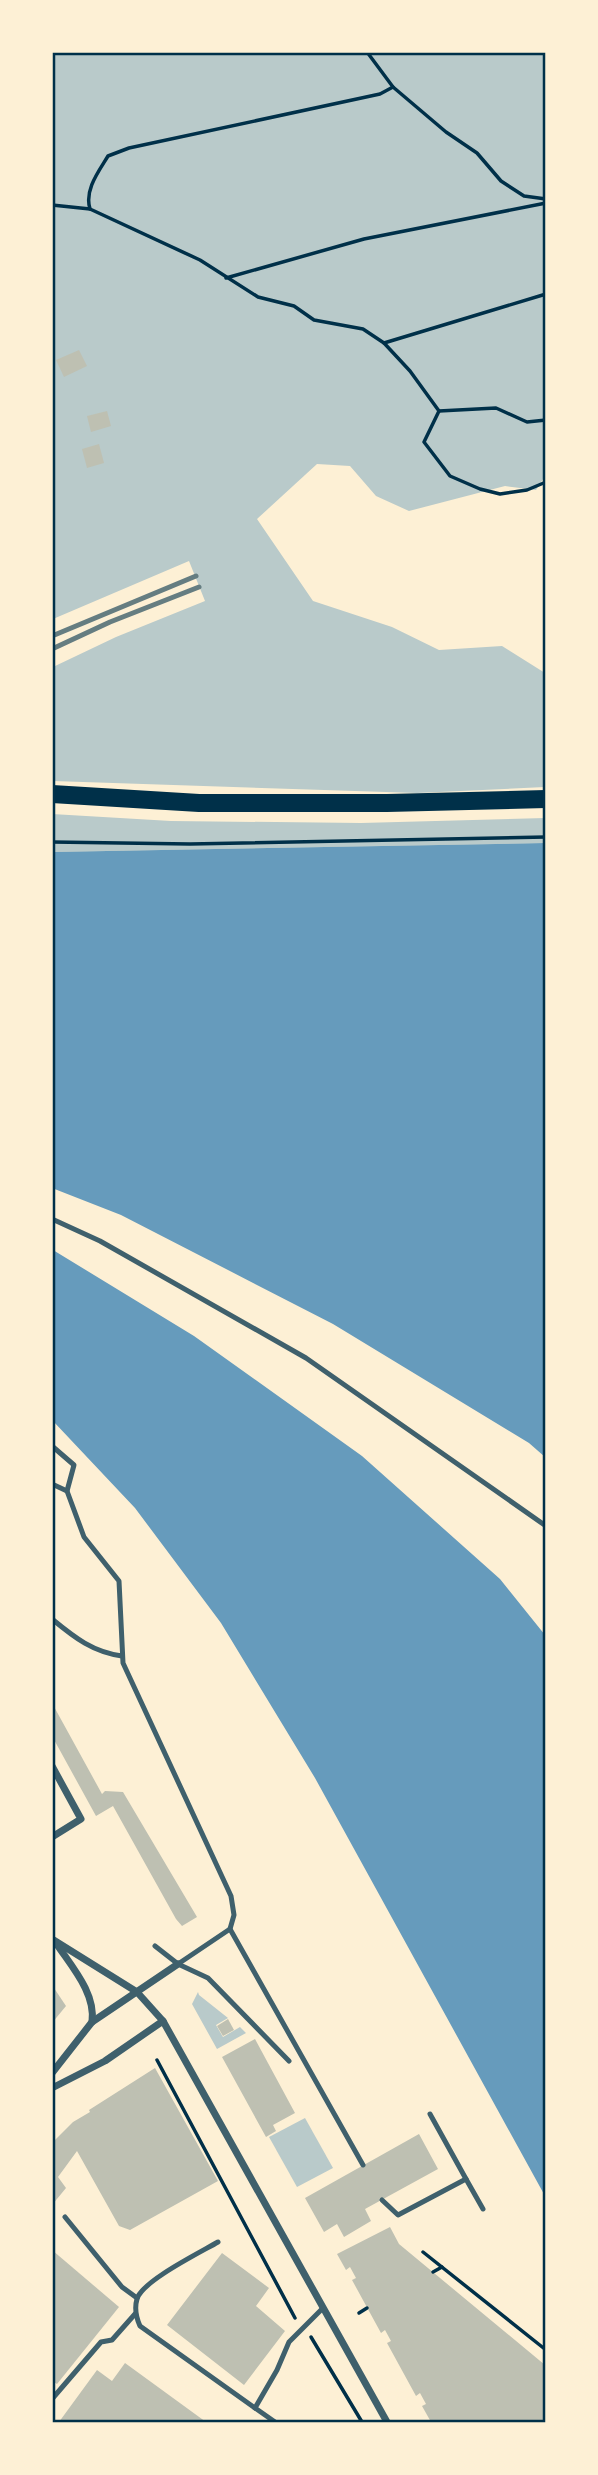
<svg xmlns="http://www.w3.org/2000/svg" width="598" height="2475" viewBox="0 0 598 2475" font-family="Merriweather,serif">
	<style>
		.green { fill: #b9caca }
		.water { fill: #669bbc }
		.building { fill: #bec0b2 }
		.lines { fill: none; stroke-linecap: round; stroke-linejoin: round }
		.path { stroke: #003049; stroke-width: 3.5 }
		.service { stroke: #3f606c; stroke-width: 5 }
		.minor { stroke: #3f606c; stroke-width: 7 }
		.primary { stroke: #003049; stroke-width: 18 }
		.rail { stroke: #657d81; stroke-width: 5 }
		.neatline { fill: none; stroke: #003049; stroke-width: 2.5 }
	</style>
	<rect width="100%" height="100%" fill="#fdf0d5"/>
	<g class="green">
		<path d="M52,53h493v423l-9,14 -31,-4 -96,25 -33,-15 -26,-30 -33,-2 -60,55 56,82 79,26 47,23 63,-4 43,27v114l-128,6 -364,-12v-114l63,-30 89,-36 -16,-40 -136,58z"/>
		<path d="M52,814l119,7 190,2 184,-5v25l-492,9z"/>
		<path d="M198,1992l1,3 29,23 -12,7 7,12 17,-10 6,6 -29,16 -25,-45z"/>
		<path d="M305,2118l28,50 -36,19 -28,-50z"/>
	</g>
	<g class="water">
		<path d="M545,843h1l-1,614 -16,-14 -196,-119 -212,-109 -69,-27 1,-336z"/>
		<path d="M53,1250l141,86 168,120 138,123 45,56v561l-230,-418 -94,-155 -86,-115 -82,-87z"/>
	</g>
	<g class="building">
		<path d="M79,350l8,16 -23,11 -8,-17z"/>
		<path d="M107,411l4,15 -20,6 -4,-16z"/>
		<path d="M99,444l5,19 -17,5 -5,-19z"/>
		<path d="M52,1703l50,91 3,-3 18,1 74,125 -15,9 -6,-7 -63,-113 -17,10 -44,-80z"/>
		<path d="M52,1985l14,21 -14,17z"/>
		<path d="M228,2019l6,11 -11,6 -6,-10z"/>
		<path d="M255,2039l40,74 -22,12 3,6 -10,6 -44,-80z"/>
		<path d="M155,2068l63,113 -88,49 -11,-4 -42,-75 -19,26 8,11 -14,17v-62l21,-21 17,-10 -1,-2z"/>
		<path d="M419,2134l19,35 -73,40 6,12 -27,16 -7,-13 -13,8 -19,-34z"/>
		<path d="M390,2227l9,17 146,121v57h-114l-9,-16 4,-2 -6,-11 -4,3 -29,-53 4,-2 -6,-11 -4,3 -29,-53 4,-2 -6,-11 -4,3 -9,-16z"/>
		<path d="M52,2250l67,57 -62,77 -5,-3z"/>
		<path d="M222,2253l47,35 -13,18 29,25 -41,54 -77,-60z"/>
		<path d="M125,2363l81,59h-147l38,-52 15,11z"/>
	</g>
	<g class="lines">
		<g class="path">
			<path d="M367,52l26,35 53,45 31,21 24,28 23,15 22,3"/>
			<path d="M393,87l-13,7 -251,54 -21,8c-9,15 -24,34 -18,53l110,51 58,37 36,9 20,14 49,9 21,14 26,28 29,40 57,-3 31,14 19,-2"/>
			<path d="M52,205l38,4"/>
			<path d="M226,278l138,-39 182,-36"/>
			<path d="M384,343l162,-49"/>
			<path d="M439,411l-15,31 26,34 30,13 20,5 27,-4 19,-8"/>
			<path d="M52,842l138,2 356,-7"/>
			<path d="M157,2060l138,258"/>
			<path d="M423,2252l123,98"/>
			<path d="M433,2272l9,-5"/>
			<path d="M359,2313l8,-5"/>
			<path d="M311,2337l51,85"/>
		</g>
		<g class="service">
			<path d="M52,1219l48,22 206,117 240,168"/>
			<path d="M52,1446l22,19 -7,26"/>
			<path d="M52,1484l15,7 17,46 35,44 4,82 108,233 3,19 -4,14 133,236"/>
			<path d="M52,1619c23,19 41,33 70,37"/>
			<path d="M155,1946l23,18 30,14 81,83"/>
			<path d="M178,1964l52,-35"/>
			<path d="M430,2114l36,65"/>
			<path d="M382,2200l16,15 68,-36 17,30"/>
			<path d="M65,2217l57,70 15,11"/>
			<path d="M218,2242c-17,10 -76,39 -81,57 -3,10 -1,18 3,27l115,82"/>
			<path d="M52,2399l49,-57 11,-2 23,-26"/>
			<path d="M275,2422l-20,-14 22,-38 12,-28 33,-33"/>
		</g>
		<g class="minor">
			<path d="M52,1766l29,53 -29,18"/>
			<path d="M52,1939l85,53 26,29 224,401"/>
			<path d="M56,1943c15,23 40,50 36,79"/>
			<path d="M52,2073l40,-51 86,-58"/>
			<path d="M52,2088l53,-27 58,-40"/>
		</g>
		<path class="primary" d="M52,794l147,9h188l159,-4"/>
		<g class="rail">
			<path d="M52,636l144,-60"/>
			<path d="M52,649l58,-27 89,-35"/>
		</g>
	</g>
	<rect width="598" height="2475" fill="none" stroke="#fdf0d5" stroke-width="108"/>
	<rect x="54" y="54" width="490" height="2367" class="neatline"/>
</svg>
